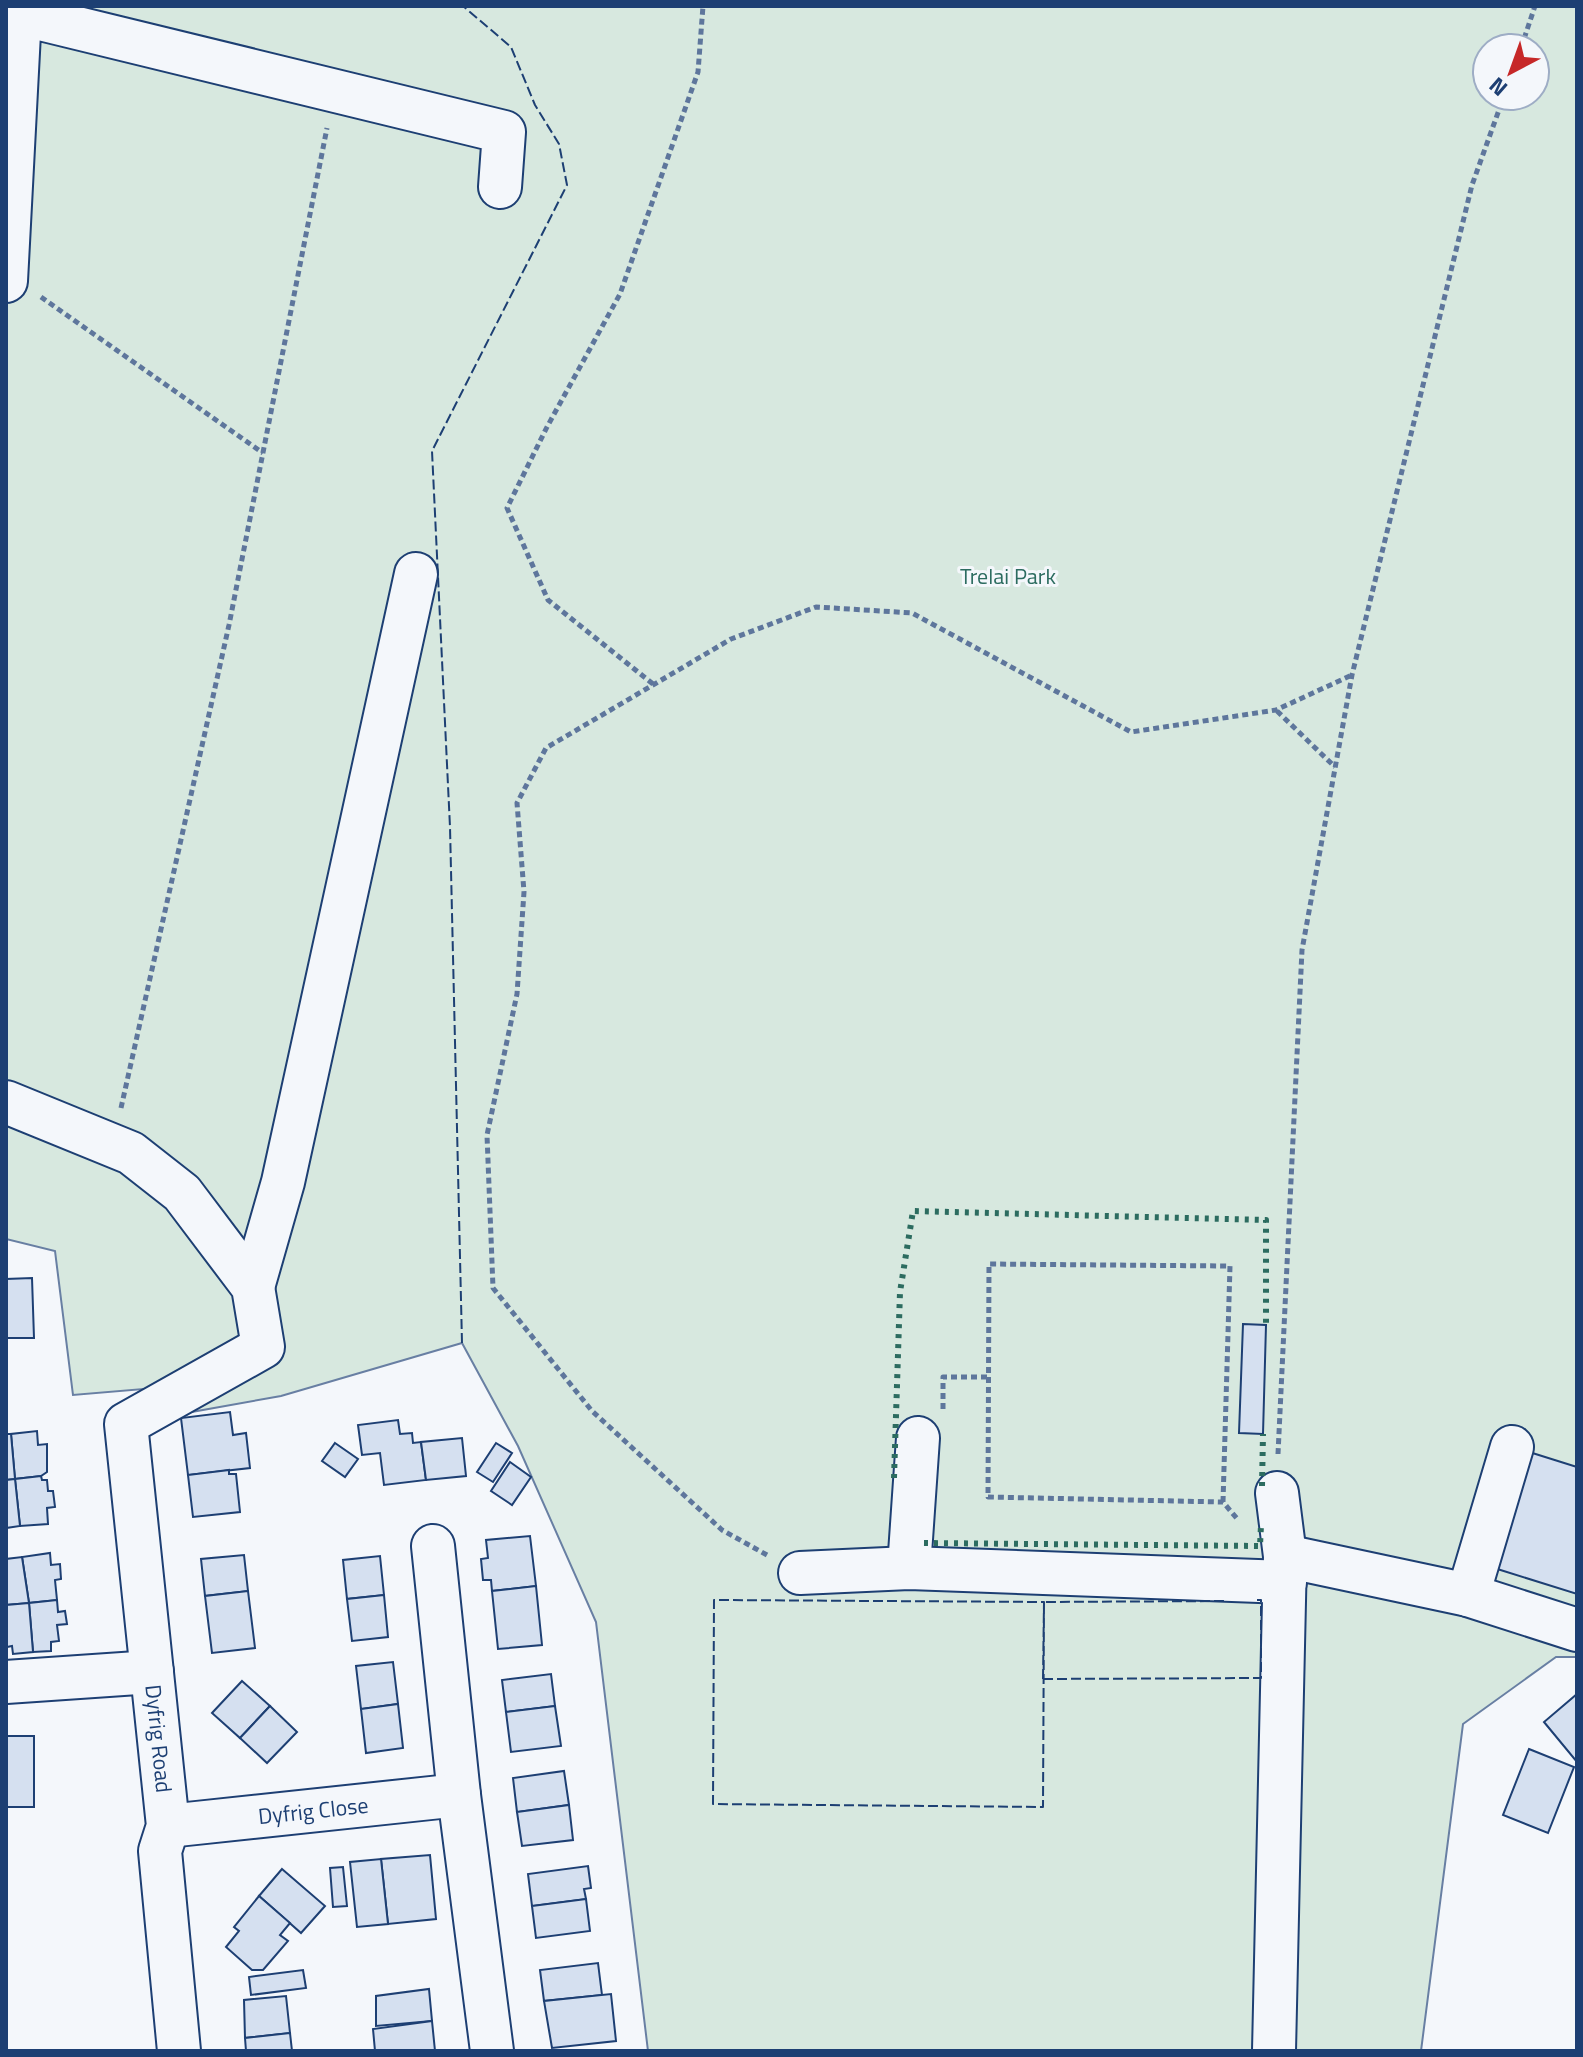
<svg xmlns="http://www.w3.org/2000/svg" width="1583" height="2057" viewBox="0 0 1583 2057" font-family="'Titillium Web',sans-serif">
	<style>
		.green { fill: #d7e8df; stroke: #687fa3; stroke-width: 2; fill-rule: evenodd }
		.building { fill: #d5e0f0; stroke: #1d3f73; stroke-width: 2 }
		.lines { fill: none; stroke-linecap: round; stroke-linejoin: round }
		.minor-casing { stroke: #1d3f73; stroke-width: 46 }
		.path { stroke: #5e769c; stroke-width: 5; stroke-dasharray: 6 4; stroke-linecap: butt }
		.minor { stroke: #f4f7fb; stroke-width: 42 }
		.hedge { stroke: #2c6c60; stroke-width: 6; stroke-dasharray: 4 6; stroke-linecap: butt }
		.fence { stroke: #1d3f73; stroke-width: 2; stroke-dasharray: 10 4; stroke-linecap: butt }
		.labels { text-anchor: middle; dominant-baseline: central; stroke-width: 6; stroke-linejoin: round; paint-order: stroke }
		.park-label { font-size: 22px; fill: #2c6c60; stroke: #f4f7fb }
		.street-label { font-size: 22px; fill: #1d3f73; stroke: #f4f7fb }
	</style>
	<rect width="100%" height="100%" fill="#f4f7fb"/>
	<path class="green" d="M6,6h1571v1651h-21l-93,67 -42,327h-773l-52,-429 -78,-176 -56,-103 -181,53 -123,22 -3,-30 -82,7 -18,-144 -49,-12zM1487,48h48v48h-48z"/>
	<g class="building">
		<path d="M32,1278l2,60h-28v-59z"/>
		<path d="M1243,1324l23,1 -3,109 -24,-1z"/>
		<path d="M230,1412l3,23 13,-2 4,35 -62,7 -7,-57z"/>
		<path d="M398,1420l2,14 12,-1 1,10 8,-1 5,38 -42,5 -4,-32 -18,2 -4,-30z"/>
		<path d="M37,1431l1,14 9,-1v28l-6,4 -26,3 -4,-45z"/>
		<path d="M6,1434h5l4,45 -9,1z"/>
		<path d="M462,1438l4,38 -40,4 -5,-38z"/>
		<path d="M335,1443l23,16 -13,18 -23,-16z"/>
		<path d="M496,1443l16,10 -19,29 -16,-10z"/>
		<path d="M1526,1451l51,16v127l-86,-27z"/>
		<path d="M510,1462l21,15 -19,28 -21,-14z"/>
		<path d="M229,1470v4h7l4,38 -47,5 -5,-42z"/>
		<path d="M41,1476l1,4h5l1,11h5l2,16 -8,1 1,16 -28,2 -5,-47z"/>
		<path d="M15,1479l5,47 -14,2v-48z"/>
		<path d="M530,1536l6,50 -44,5 -1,-11h-8l-2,-21 7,-1 -2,-18z"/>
		<path d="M50,1553l1,12 9,-1 1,15 -6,1 2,20 -28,3 -7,-46z"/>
		<path d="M244,1555l4,36 -43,5 -4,-37z"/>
		<path d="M380,1556l4,39 -37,4 -4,-39z"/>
		<path d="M22,1557l7,46 -23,2v-46z"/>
		<path d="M536,1586l6,59 -44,4 -6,-58z"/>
		<path d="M248,1591l7,57 -43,5 -7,-57z"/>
		<path d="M384,1595l4,42 -36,4 -5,-42z"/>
		<path d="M57,1600l1,12 7,-1 2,13 -10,1 2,16 -8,1v9l-18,1 -4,-49z"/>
		<path d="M29,1603l4,49 -20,2 -1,-8 -5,1 -1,-42z"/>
		<path d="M393,1662l5,42 -37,5 -5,-43z"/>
		<path d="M551,1674l4,32 -49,6 -4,-32z"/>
		<path d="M242,1681l28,25 -30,32 -28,-25z"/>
		<path d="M1577,1694v68l-33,-40z"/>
		<path d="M398,1704l5,44 -37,5 -5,-44z"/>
		<path d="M270,1706l27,26 -30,31 -27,-25z"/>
		<path d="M555,1706l6,40 -50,6 -5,-40z"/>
		<rect x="6" y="1736" width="28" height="71"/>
		<path d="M1529,1749l45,18 -26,66 -45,-18z"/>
		<path d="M564,1771l5,34 -52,7 -4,-34z"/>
		<path d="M569,1805l4,35 -51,6 -5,-34z"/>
		<path d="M430,1855l6,64 -48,5 -7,-65z"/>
		<path d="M381,1859l7,65 -31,3 -7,-65z"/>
		<path d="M588,1866l3,22 -7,1 2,10 -54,7 -4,-32z"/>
		<path d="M343,1867l4,39 -14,1 -3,-39z"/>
		<path d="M282,1869l43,37 -24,27 -42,-37z"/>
		<path d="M259,1896l31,27 -10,12 8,6 -25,29h-11l-26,-23 13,-16 -5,-4z"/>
		<path d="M586,1899l4,32 -54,7 -4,-32z"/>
		<path d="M598,1963l4,32 -58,6 -4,-31z"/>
		<path d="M303,1970l3,18 -55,7 -2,-18z"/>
		<path d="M429,1989l3,32 -56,5v-30z"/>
		<path d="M611,1994l5,47 -64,7 -8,-47z"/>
		<path d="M286,1996l4,37 -45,5 -1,-38z"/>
		<path d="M432,2021l3,30h-60l-2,-22z"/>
		<path d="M290,2033l2,18h-46l-1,-13z"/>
	</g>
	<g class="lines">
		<g class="minor-casing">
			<g id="minor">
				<path d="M6,281l14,-267 484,118 -4,55"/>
				<path id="s1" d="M6,1102l125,51 51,40 71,94 10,60 -137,77 42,402 -8,25 19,200"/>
				<path d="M253,1287l30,-105 133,-608"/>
				<path d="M433,1546l26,249 33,256"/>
				<path d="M1285,1556l183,39 109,35"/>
				<path d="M909,1568l9,-130"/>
				<path d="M800,1573l109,-5 376,14"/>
				<path d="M1468,1595l44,-148"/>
				<path d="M6,1682l146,-10"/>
				<path id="s2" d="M168,1826l291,-31"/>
				<path d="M1274,2051l11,-495 -8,-63"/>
			</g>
		</g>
		<g class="path">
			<path d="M1521,48l14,-42"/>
			<path d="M41,297l222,156"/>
			<path d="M653,684l-105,-84 -41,-92 40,-81 73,-133 78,-222 5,-66"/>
			<path d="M1277,711l58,56"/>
			<path d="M121,1108l108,-483 98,-497"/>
			<path d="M943,1409v-32h44"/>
			<path d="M1278,1454l24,-504 50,-275 120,-490 32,-89"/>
			<path d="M1223,1502l7,-236 -241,-2 -1,233 235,5 16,19"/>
			<path d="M767,1555l-45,-25 -130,-119 -99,-123 -6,-153 30,-141 7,-102 -7,-89 29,-55 185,-109 85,-32 96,6 219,119 145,-22 76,-35"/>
		</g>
		<use href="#minor" class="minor"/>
		<g class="hedge">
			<path d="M894,1478l6,-186 13,-81 353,9v105"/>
			<path d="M1262,1486l1,-52"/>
			<path d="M924,1543l336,3 1,-21"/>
		</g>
		<g class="fence">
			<path d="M462,1343l-12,-516 -18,-376 135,-266 -8,-41 -24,-39 -24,-58 -48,-41"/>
			<path d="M1043,1679l218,-1v-78h-4"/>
			<path d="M1043,1679l1,-77 -330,-2 -1,204 330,3 1,-205 181,-1"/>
		</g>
	</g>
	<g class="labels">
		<g class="park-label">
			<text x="1008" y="576">Trelai Park</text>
		</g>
		<g class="street-label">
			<text stroke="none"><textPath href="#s1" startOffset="852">Dyfrig Road</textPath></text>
			<text stroke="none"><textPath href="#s2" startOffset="146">Dyfrig Close</textPath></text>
		</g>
	</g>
	<rect width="1583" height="2057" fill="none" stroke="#1d3f73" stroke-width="16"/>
	<g transform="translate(1511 72) rotate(221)"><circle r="38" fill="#f4f7fb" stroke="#9eadc5" stroke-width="2"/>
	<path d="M0-6L14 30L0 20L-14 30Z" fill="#c62828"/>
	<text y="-12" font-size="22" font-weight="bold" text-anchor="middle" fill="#1d3f73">N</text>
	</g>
</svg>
